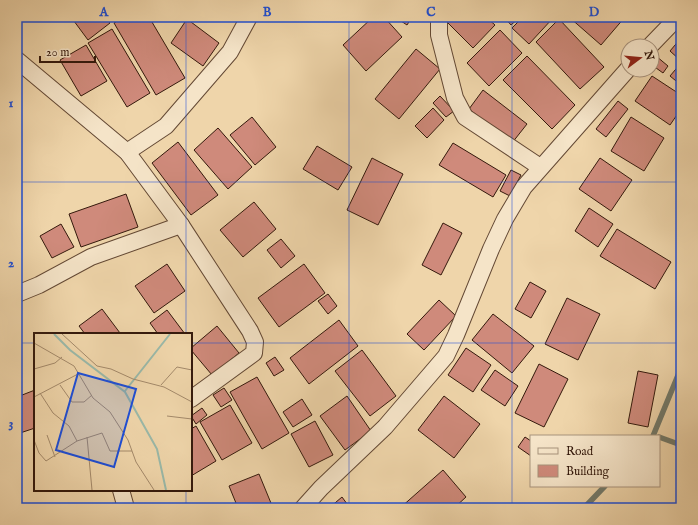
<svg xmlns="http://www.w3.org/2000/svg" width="698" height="525" viewBox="0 0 698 525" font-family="'IM FELL English',serif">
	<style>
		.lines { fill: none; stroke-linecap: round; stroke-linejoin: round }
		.stream { stroke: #71796a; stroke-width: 5.5 }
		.building { fill: #cf8a7b; stroke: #34190c }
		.minor-casing { stroke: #634834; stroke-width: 18 }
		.minor { stroke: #f5e4c8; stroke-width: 16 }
		.grid { fill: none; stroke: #1d4ed8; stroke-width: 1; stroke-opacity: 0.55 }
		.inset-river { fill: none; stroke: #9ab9a9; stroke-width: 2 }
		.inset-road { fill: none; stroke: #a48a6b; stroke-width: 1 }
		.view { fill: #1d4ed8; fill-opacity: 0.15; stroke: #1d4ed8; stroke-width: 2 }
		.inset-edge { fill: none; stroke: #34190c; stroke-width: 2 }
		.neatline { fill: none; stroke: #1d4ed8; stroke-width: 1.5 }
		.grid-label { font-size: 13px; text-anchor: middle; font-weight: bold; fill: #1d4ed8 }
	</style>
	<rect width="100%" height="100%" fill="#efd5aa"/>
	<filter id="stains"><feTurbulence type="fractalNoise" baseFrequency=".005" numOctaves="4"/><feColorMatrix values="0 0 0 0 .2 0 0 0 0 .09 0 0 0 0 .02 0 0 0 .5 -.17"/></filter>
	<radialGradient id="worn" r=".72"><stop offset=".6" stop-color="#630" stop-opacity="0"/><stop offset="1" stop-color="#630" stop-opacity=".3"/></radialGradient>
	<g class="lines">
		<g class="stream">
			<path d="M653,436l28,-68"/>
			<path d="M659,437l22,8"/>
			<path d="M584,508l21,-22"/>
		</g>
	</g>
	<g class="building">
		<path d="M71,17h34l5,6 -22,17z"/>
		<path d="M124,17h25l36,61 -29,17 -42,-72z"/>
		<path d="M373,17h11l18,20 -36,34 -23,-26z"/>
		<path d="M395,17h17l-5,8z"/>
		<path d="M448,17h38l9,8 -22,23 -28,-28z"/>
		<path d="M504,17h16l-9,8z"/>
		<path d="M523,17h29l1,1 -24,26 -17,-16z"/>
		<path d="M569,17h56l-24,28z"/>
		<path d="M187,19l32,24 -16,23 -32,-23z"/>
		<path d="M559,19l45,48 -24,22 -44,-47z"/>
		<path d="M112,29l38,64 -23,14 -39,-64z"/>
		<path d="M500,30l22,23 -33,33 -22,-23z"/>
		<path d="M681,38v21l-1,1 -10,-9z"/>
		<path d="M86,45l21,36 -26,15 -21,-36z"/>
		<path d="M416,49l24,20 -41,50 -24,-20z"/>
		<path d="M527,56l48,49 -23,24 -49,-49z"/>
		<path d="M656,56l12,10 -5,7 -11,-8v-4z"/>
		<path d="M681,63v22l-11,-9z"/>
		<path d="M652,76l29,19v14l-11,16 -35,-24z"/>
		<path d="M483,90l44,34 -15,19 -43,-34z"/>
		<path d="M440,96l14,15 -8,6 -13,-14z"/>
		<path d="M618,101l10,8 -22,28 -10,-8z"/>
		<path d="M433,108l11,12 -17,18 -12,-12z"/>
		<path d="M252,117l24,30 -21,18 -25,-30z"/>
		<path d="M631,117l33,21 -20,33 -33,-20z"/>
		<path d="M218,128l34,39 -24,22 -34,-39z"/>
		<path d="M178,142l40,53 -27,20 -39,-52z"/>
		<path d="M453,143l53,32 -13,22 -54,-32z"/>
		<path d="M317,146l35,21 -14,23 -35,-21z"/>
		<path d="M372,158l31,16 -25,51 -31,-15z"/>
		<path d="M600,158l32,22 -21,31 -32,-22z"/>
		<path d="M511,170l10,5 -11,21 -10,-5z"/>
		<path d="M126,194l12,33 -57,20 -12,-33z"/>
		<path d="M254,202l22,27 -33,28 -23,-27z"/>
		<path d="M589,208l24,16 -15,23 -23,-16z"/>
		<path d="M443,223l19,10 -21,42 -19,-10z"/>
		<path d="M61,224l13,23 -22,11 -12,-22z"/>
		<path d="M617,229l54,33 -16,27 -55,-33z"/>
		<path d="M281,239l14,17 -14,12 -14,-18z"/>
		<path d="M167,264l18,27 -31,22 -19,-27z"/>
		<path d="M304,264l21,29 -46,34 -21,-29z"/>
		<path d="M530,282l16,9 -15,27 -16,-9z"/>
		<path d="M328,294l9,12 -9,8 -10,-13z"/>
		<path d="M567,298l33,16 -22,46 -33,-16z"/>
		<path d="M439,300l17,16 -32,34 -17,-16z"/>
		<path d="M102,309l18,24 -1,1h-34l-6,-8z"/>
		<path d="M167,310l18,24h-27l-8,-11z"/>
		<path d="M493,314l41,32 -22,27 -40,-33z"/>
		<path d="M339,320l19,26 -49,38 -19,-26z"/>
		<path d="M217,326l22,27 -27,22 -21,-25v-2z"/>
		<path d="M466,348l25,17 -18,27 -25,-17z"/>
		<path d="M362,350l34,46 -26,20 -35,-45z"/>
		<path d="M275,357l9,13 -10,6 -8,-13z"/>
		<path d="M539,364l29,15 -24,48 -29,-14z"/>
		<path d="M495,370l23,16 -13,20 -24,-16z"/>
		<path d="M638,371l20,4 -10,52 -20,-4z"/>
		<path d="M257,377l32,56 -27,16 -32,-57z"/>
		<path d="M224,388l8,12 -11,7 -8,-12z"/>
		<path d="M35,390v38l-18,6v-37z"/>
		<path d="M347,396l24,35 -26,19 -25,-34z"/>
		<path d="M444,396l36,28 -26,34 -36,-28z"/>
		<path d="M302,399l10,16 -19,12 -10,-15z"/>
		<path d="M230,405l22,38 -30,17 -22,-38z"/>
		<path d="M202,408l5,7 -11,9 -5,-8z"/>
		<path d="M315,421l18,34 -24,12 -18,-33z"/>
		<path d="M196,426l20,35 -25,15v-47z"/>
		<path d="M525,437l6,4v15l-13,-9z"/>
		<path d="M443,470l23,27 -12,11h-54z"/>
		<path d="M259,474l14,34h-35l-9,-22z"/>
		<path d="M342,497l8,11h-21z"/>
	</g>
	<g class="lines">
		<g class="minor-casing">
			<g id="minor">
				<path d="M439,17v18l16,63 10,19 75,50"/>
				<path d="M650,46l28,-29"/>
				<path d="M17,60l110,92 54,73 69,106 5,11 -1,11 -63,46"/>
				<path d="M127,152l39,-26 64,-74 19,-35"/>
				<path d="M17,294l22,-9 52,-28 90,-32"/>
				<path d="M121,490l5,18"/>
				<path d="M303,508l18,-20 64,-61 61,-71 10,-21 35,-86 14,-30 19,-32 104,-118"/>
			</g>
		</g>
		<use href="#minor" class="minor"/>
	</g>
	<path class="grid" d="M186,17v317M349,17v491M512,17v491M17,182h664M17,343h18M191,343h490M186,490v18"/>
	<g transform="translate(34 333)">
		<rect width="158" height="158" fill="#efd5aa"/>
		<path class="inset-river" d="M20,1l16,16 55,42 32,57 9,41M91,58l45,-57"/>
		<path class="inset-road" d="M28,1l35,32 14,3 22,10 31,8 28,15M0,10l40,23 19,32 17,14 18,28 8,22 18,28M0,36l21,-6 7,-6M26,52l12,17h12l8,-7M127,52l16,-18 15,3M6,60l13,20 16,13 8,15M0,64l44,-23M133,83l25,3M13,102l8,22M53,104l5,53M0,107l5,13 7,8 31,-20 25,-8 8,18h22"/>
		<path class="view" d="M44,40l58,16 -22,78 -58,-17z"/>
		<rect width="158" height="158" class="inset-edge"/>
	</g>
	<rect width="698" height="525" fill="none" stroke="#efd5aa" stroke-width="44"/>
	<rect x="530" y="435" width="130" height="52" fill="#f5e4c8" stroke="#a8937d"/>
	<rect x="538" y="448" width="20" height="6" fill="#f5e4c8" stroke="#a8937d"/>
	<text x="566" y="455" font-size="12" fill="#34190c">Road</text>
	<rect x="538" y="465" width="20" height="12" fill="#cf8a7b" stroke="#a8937d"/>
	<text x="566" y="475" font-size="12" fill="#34190c">Building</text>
	<g transform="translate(640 58) rotate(74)"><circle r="19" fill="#f5e4c8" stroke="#a8937d"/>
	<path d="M0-3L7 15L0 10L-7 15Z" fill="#8f2418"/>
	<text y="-6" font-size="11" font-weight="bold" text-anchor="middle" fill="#34190c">N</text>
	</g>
	<path d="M40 56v6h55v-6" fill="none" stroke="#34190c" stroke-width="2"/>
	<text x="46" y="56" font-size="12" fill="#34190c" stroke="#f5e4c8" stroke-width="3" paint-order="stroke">20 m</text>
	<rect x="22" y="22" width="654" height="481" class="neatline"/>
	<g class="grid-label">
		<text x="104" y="16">A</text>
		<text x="267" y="16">B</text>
		<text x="431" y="16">C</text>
		<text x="594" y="16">D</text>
		<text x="11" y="107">1</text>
		<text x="11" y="267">2</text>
		<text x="11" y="427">3</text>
	</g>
	<rect width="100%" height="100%" filter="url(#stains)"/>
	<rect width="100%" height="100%" fill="url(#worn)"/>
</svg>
